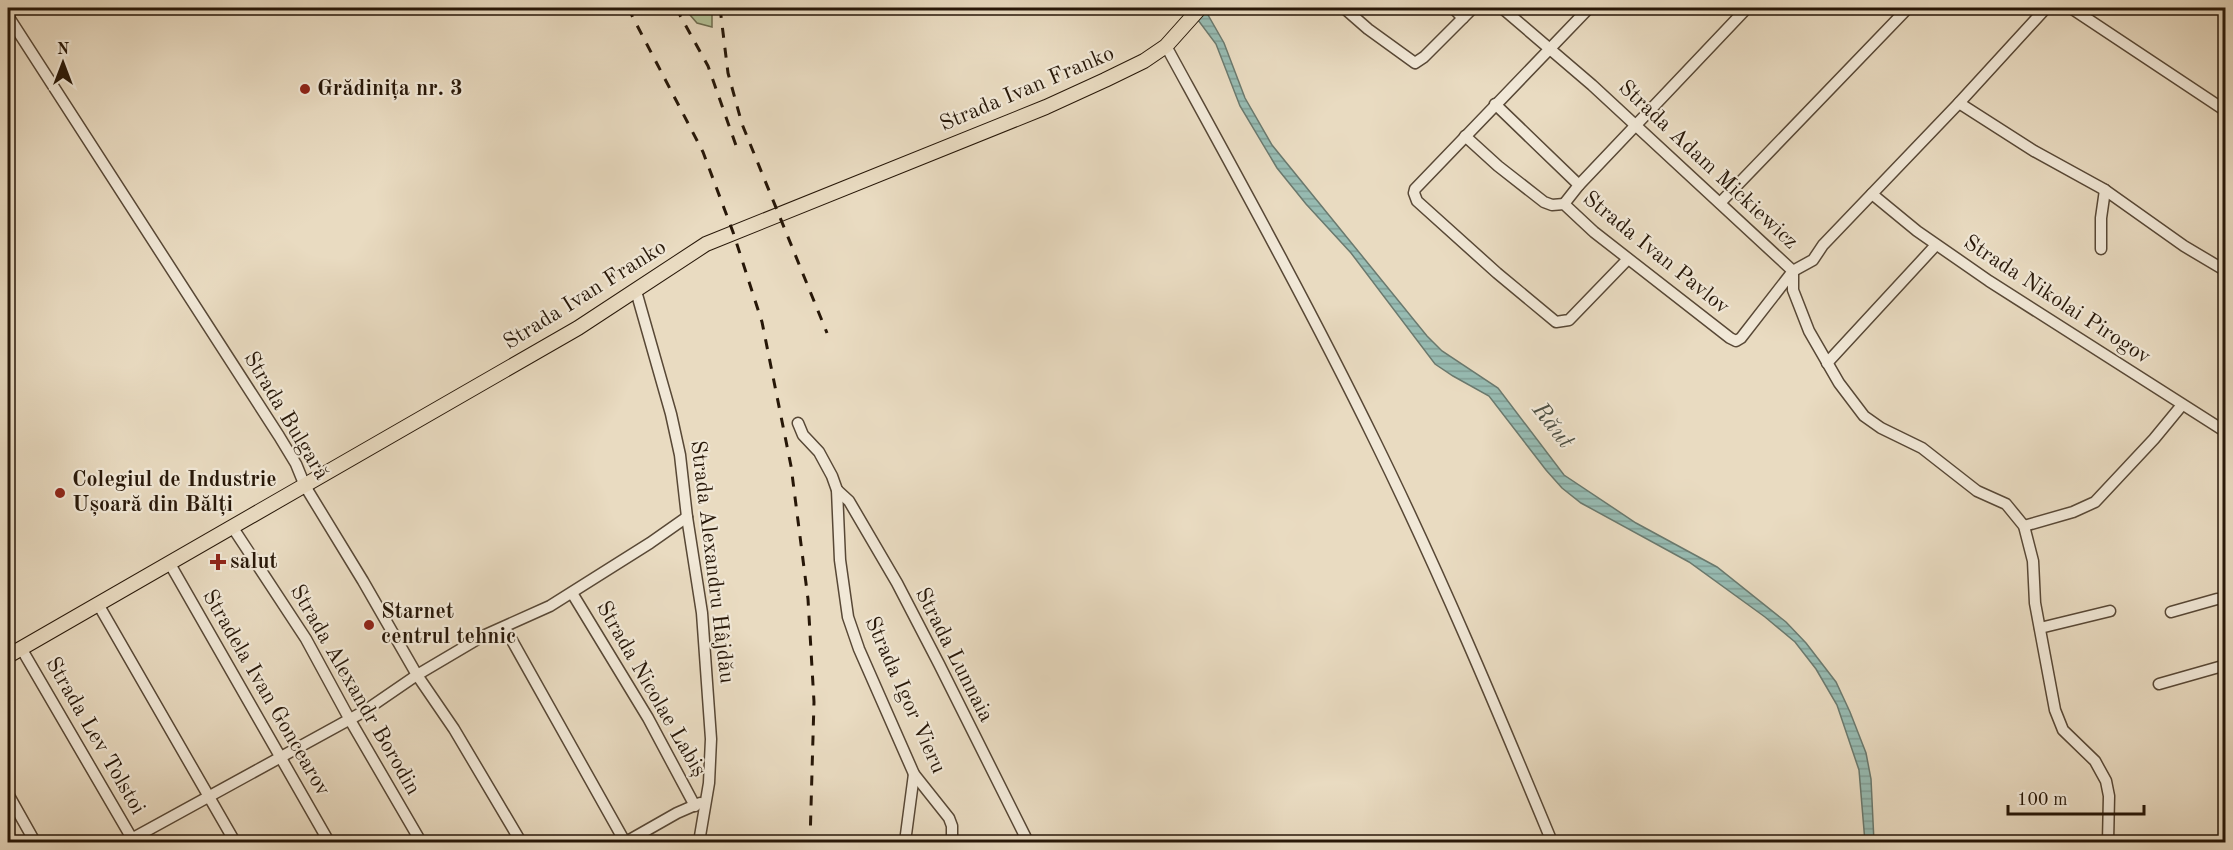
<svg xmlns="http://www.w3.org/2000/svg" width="2233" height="850" viewBox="0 0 2233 850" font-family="'Old Standard TT',serif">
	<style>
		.forest { fill: url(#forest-firs); stroke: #6d6c4f; stroke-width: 1.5 }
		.water { fill: url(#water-rules); stroke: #6a796e; stroke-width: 1.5 }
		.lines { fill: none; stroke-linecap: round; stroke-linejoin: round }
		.minor-casing { stroke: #584836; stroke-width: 13 }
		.major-casing { stroke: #271708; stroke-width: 16 }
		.minor { stroke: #f1e8d7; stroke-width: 10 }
		.major { stroke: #e9dbc1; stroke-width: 14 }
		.rail { stroke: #271708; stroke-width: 3; stroke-dasharray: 10 10; stroke-linecap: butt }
		.poi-dot { fill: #8f2418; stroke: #f1e8d7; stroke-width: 2 }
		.labels { text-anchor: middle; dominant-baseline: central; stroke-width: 4.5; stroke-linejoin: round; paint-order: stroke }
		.poi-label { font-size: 22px; font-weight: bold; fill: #271708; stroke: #f1e8d7; text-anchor: start }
		.street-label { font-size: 22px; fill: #271708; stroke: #f1e8d7 }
		.water-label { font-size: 24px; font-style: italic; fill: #4e5044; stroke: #f1e8d7 }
	</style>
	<defs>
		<pattern id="forest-firs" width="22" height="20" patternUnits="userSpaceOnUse" patternTransform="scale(1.5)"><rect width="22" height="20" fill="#b3c196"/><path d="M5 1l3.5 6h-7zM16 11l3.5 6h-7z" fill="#9aa580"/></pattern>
		<pattern id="water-rules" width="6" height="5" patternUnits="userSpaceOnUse" patternTransform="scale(1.5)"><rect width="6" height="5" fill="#97bbb2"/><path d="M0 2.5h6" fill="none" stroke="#82a098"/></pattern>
	</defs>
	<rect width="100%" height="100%" fill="#e9dbc1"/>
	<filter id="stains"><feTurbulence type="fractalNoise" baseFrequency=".00333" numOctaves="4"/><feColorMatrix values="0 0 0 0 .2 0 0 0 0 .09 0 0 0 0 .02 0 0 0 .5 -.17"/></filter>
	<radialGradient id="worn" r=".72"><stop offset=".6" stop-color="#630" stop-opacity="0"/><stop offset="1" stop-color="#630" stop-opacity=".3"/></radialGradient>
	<path class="forest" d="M684,8h28v19l-15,-4z"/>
	<path class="water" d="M1189,8h15l20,35 21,55 27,47 155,191 15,15 56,37 66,87 72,48 81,44 69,55 20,21 30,39 14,30 16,41 5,26 3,63h-9l-6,-72 -22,-65 -21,-36 -21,-27 -30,-25 -76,-55 -108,-59 -19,-15 -16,-18 -57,-74 -36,-20 -18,-12 -84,-111 -45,-49 -29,-36 -37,-62 -24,-62z"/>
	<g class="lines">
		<g class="minor-casing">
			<g id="minor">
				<path d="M1344,8l24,21 47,34 9,-6 49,-49"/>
				<path d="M1453,8l10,10"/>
				<path d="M1502,8l90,77 201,186v19l16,41 30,52 25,33 17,12 41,20 55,43 29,13 18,22 9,35 2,42 20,107 8,20 32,31 11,20 3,15 -1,46"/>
				<path d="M1589,8l-174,181 -1,4 3,8 80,72 59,49 13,-2 59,-61"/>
				<path d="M2071,8l155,103"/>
				<path d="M8,16l271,420 17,28 9,22 58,95 54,94 37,54 67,113"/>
				<path d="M1166,46c71,130 143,260 208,393 65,132 122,268 178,403"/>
				<path d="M1959,103l75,48 71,39 79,56 42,25"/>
				<path d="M1495,104l84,81"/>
				<path d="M1465,136l33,30 46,36 8,3 12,-1 30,28 136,106 6,3 5,-3 52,-67 20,-11 10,-15 136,-142 87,-95"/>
				<path d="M1872,194l45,37 72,50 237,151"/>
				<path d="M1720,203l188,-195"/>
				<path d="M1564,204l15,-19 168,-177"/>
				<path d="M2101,249v-31l4,-28"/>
				<path d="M636,291l35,123 9,41 7,62 15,96 9,126 -2,44 -10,59"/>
				<path d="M1827,363l109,-118"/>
				<path d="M798,423l5,12 16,17 13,24 5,14 3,70 8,57 11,32 55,125 35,44 3,8v16"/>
				<path d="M837,490l12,11 48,82 42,81 89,178"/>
				<path d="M2024,526l49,-14 22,-10 59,-63 28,-34"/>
				<path d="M233,528l73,111 44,81 71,122"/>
				<path d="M170,564l159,278"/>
				<path d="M572,593l76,125 47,88"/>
				<path d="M98,604l137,238"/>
				<path d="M2171,612l46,-13h9"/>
				<path d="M505,628l120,214"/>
				<path d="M2040,628l70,-17"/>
				<path d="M21,648l113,194"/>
				<path d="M2159,684l67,-19"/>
				<path d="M8,794l27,48"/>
				<path d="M126,842l237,-130 54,-37 66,-39 67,-30 100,-63 37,-26"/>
				<path d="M626,842l51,-29 23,-10"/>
				<path d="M905,842l9,-68"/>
			</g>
		</g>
		<g class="major-casing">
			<path id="major" d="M8,656l570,-328 128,-84 340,-137 59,-27 39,-19 22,-15 34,-38"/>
		</g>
		<use href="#minor" class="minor"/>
		<use href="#major" class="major"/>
		<g class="rail">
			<path d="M628,8l75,144 30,80 29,90 29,144 17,133 6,103 -4,140"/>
			<path d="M676,8l32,58 31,88"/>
			<path d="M720,8l8,65 14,51 85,209"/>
		</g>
	</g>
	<g class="poi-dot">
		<circle cx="305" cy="89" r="6"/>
		<circle cx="60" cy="493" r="6"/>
		<path d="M215 553h6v6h6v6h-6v6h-6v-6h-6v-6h6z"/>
		<circle cx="369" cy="625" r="6"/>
	</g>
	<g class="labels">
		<g class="poi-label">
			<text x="317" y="89">Grădinița nr. 3</text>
			<text x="72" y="480">Colegiul de Industrie<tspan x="72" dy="25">Ușoară din Bălți</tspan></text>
			<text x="230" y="562">salut</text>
			<text x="381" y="612">Starnet<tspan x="381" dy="25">centrul tehnic</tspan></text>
		</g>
		<g class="street-label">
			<text transform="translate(1027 89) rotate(-23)">Strada Ivan Franko</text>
			<text transform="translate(1708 165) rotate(43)">Strada Adam Mickiewicz</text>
			<text transform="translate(1656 253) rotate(39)">Strada Ivan Pavlov</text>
			<text transform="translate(585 295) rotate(-32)">Strada Ivan Franko</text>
			<text transform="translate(2057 300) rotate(33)">Strada Nikolai Pirogov</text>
			<text transform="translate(286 416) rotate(59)">Strada Bulgară</text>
			<text transform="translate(712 562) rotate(83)">Strada Alexandru Hâjdău</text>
			<text transform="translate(954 655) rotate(63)">Strada Lunnaia</text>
			<text transform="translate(651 689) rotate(60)">Strada Nicolae Labiș</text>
			<text transform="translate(355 690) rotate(60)">Strada Alexandr Borodin</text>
			<text transform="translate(266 693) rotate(60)">Stradela Ivan Goncearov</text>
			<text transform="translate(905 695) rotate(66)">Strada Igor Vieru</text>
			<text transform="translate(95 736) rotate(60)">Strada Lev Tolstoi</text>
		</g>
		<g class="water-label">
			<text transform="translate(1552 426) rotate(52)">Răut</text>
		</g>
	</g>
	<rect width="2233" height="850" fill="none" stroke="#e9dbc1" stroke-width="30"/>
	<rect x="9" y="9" width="2215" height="832" fill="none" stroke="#271708" stroke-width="3"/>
	<rect x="15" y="15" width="2203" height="820" fill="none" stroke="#271708" stroke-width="1.5"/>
	<g transform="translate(63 63)" stroke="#f1e8d7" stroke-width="4.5" paint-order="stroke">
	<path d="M0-4.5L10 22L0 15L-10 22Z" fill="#271708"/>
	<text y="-9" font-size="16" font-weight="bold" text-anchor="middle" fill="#271708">N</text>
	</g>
	<path d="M2008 805v9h136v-9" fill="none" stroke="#271708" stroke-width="3"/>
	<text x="2017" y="805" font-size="18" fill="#271708" stroke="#f1e8d7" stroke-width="4.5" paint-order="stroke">100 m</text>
	<rect width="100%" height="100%" filter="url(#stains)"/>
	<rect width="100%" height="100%" fill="url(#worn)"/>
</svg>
